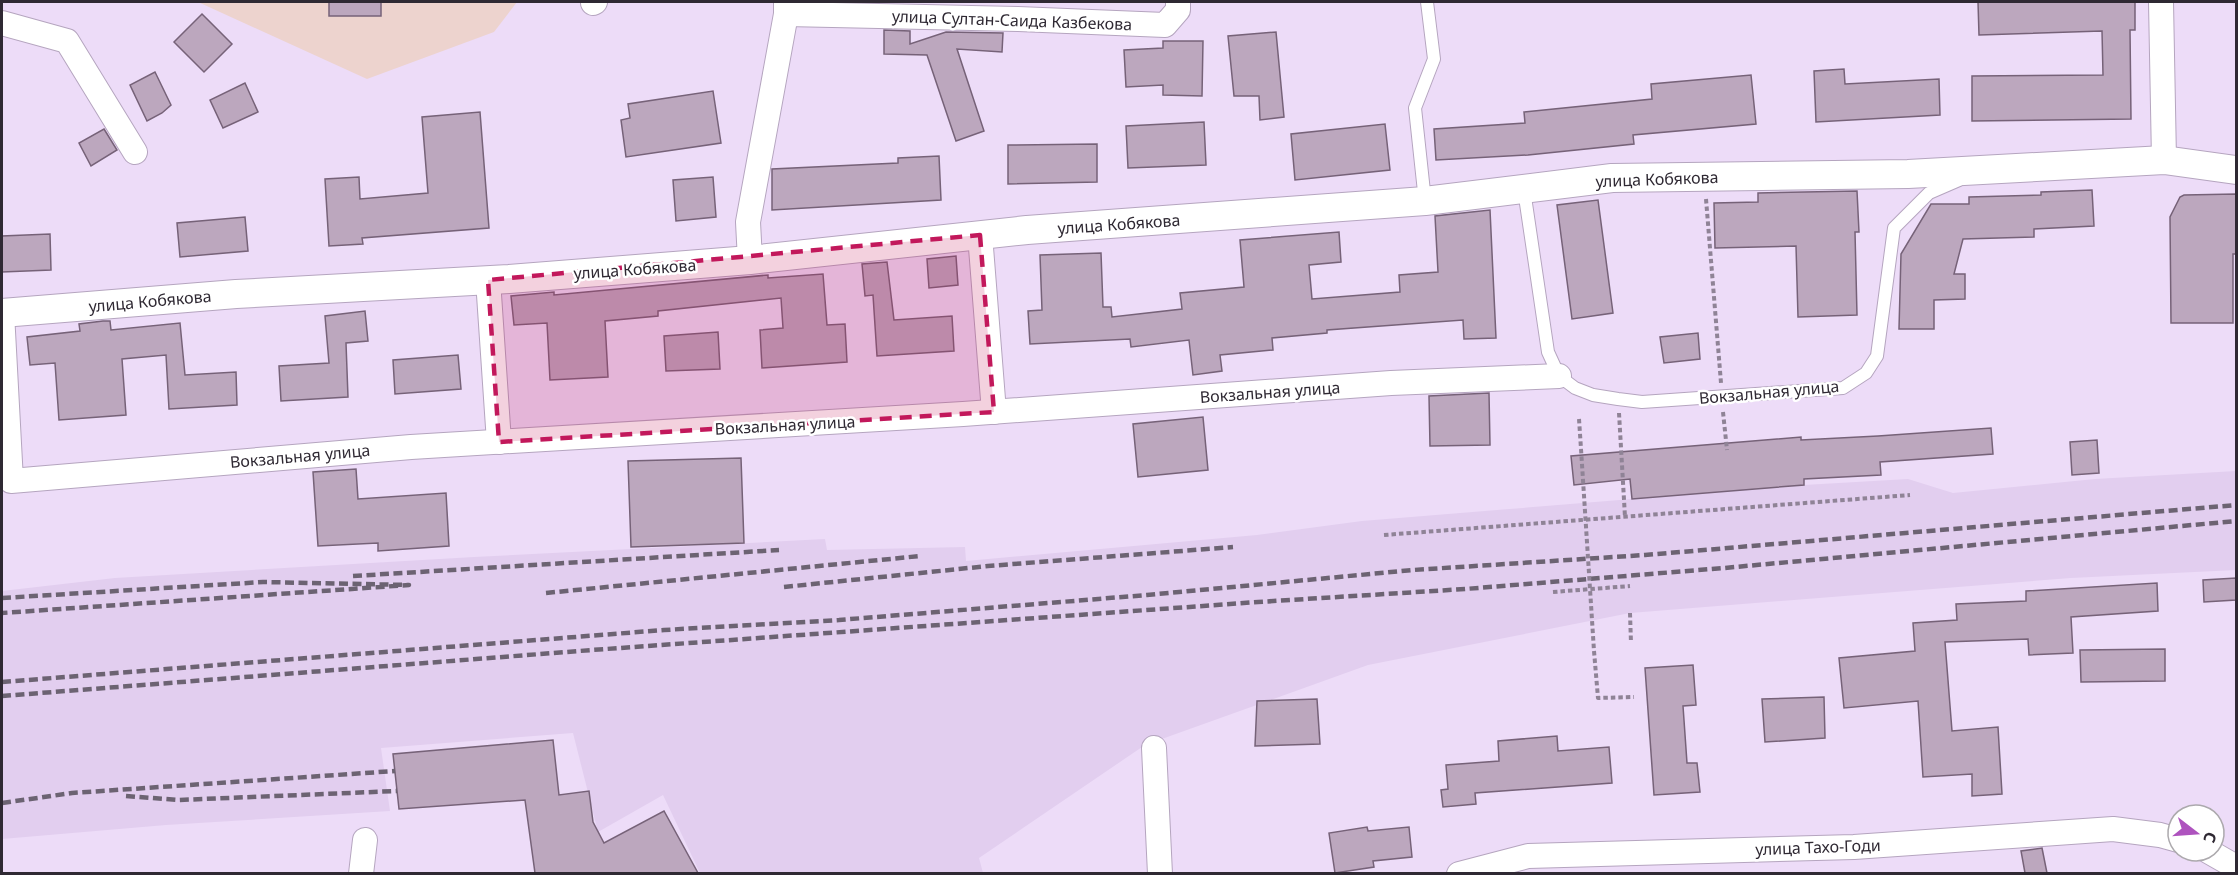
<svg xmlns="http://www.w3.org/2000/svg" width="2238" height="875" viewBox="0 0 2238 875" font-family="'Noto Sans',sans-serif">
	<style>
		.built { fill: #e2ceef }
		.industrial { fill: #edd3ce }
		.building { fill: #bca7be; stroke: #766278; stroke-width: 1.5 }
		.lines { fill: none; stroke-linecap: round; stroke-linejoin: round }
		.service-casing { stroke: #b5a5bf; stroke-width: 14 }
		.minor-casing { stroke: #b5a5bf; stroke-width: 26 }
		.tertiary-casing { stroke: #b5a5bf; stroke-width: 30 }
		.path { stroke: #8f8396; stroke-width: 4; stroke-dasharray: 4.5 3; stroke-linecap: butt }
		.service { stroke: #fff; stroke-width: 12 }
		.minor { stroke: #fff; stroke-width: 24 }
		.tertiary { stroke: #fff; stroke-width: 28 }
		.rail { stroke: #6c6372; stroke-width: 4.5; stroke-dasharray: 9 4.5; stroke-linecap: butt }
		.path-bridge { stroke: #8f8396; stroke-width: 4; stroke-dasharray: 4.5 3; stroke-linecap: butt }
		.marked { fill: #c2185b; fill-opacity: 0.2; stroke: #c2185b; stroke-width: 4.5; stroke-dasharray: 12 8; stroke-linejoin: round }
		.labels { text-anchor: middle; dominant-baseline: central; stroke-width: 5; stroke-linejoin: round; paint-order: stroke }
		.street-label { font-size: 16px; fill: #2f2933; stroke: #fff }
	</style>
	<rect width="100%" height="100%" fill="#eddcf8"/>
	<path class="built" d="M2236,471v99l-165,8 -441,35 -262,52 -223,80 -166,113 4,15h-283l-37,-78 -65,37 -25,-99 -192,15 9,63 -224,14 -164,14v-248l113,-13 359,-21 351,-18 2,11 138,-3 1,14 291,-26 105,-14 442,-36 104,-6 45,14 142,-14z"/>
	<path class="industrial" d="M198,2h319l-23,30 -127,47z"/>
	<g class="building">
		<rect x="329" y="2" width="52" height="14"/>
		<path d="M1978,2h157v28h-5l1,89 -159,2v-45l131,-1 -1,-44 -123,4z"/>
		<path d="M202,14l30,30 -28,28 -30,-30z"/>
		<path d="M884,30l26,1v13l36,-12 57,1 -1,19 -45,-3 27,82 -28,10 -29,-86 -43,-1z"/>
		<path d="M1276,32l8,85 -24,3 -1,-24h-25l-6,-60z"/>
		<path d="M1163,41h40l-1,55 -39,-1v-10l-37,2 -2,-37 39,-2z"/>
		<path d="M1844,69l1,15 94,-5 1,36 -124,7 -2,-51z"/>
		<path d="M155,72l16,33 -9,8 -15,8 -17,-36z"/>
		<path d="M1751,75l5,49 -123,11 1,9 -106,11 -92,5 -2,-31 91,-6 -1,-11 128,-13 -1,-15z"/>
		<path d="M245,83l13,29 -35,16 -13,-28z"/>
		<path d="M713,91l8,52 -95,14 -5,-37 9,-2 -2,-14z"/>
		<path d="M480,112l9,116 -127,10 1,6 -34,2 -4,-67 34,-2 1,22 68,-6 -6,-76z"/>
		<path d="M1204,122l2,43 -78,3 -2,-42z"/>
		<path d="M1385,124l5,46 -95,10 -4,-46z"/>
		<path d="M104,129l13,21 -26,16 -12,-23z"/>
		<path d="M1097,144v38l-89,2v-39z"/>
		<path d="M939,156l2,44 -169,10v-41l126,-6v-5z"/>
		<path d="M713,177l3,40 -40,4 -3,-41z"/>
		<path d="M2092,190l2,36 -60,3v8l-71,2 -9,35h11v25l-31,1v29h-35l2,-75 30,-50h38v-7l72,-2v-3z"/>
		<path d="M1857,191l2,41h-4l2,83 -59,2 -2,-71 -81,2 -1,-45 44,-1v-9z"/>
		<path d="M2236,194v60h-3v69h-62l-1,-106 10,-20 4,-2z"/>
		<path d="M1598,200l15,113 -41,6 -15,-114z"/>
		<path d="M1490,210l6,128 -32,1 -1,-19 -136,10v3l-55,5 1,12 -53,5 2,16 -29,4 -4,-35 -58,7 -1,-8 -100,5 -2,-33 14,-1 -2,-55 61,-2 2,54h8l1,10 70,-8 -2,-16 64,-6 -4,-47 99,-8 2,30 -32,3 3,34 88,-7 -1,-17 39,-3 -3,-56z"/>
		<path d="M245,217l3,34 -68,6 -3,-34z"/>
		<path d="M50,234l1,36 -49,2v-36z"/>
		<path d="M956,256l2,29 -29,3 -2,-29z"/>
		<path d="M887,262l7,58 58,-4 2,35 -77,5 -4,-61 -8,1 -3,-32z"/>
		<path d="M823,274l4,51 18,-1 2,38 -85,6 -2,-38 23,-2 -2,-30 -123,13v5l-53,5 3,56 -58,3 -3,-57 -33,2 -3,-29 43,-4v3l214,-20v3z"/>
		<path d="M365,311l3,30 -22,2 2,54 -67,4 -2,-35 50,-3 -4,-47z"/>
		<path d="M103,321h7l1,9 69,-7 5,52 51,-3 1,33 -68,4 -3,-54 -44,4 4,56 -67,5 -4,-57 -25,2 -3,-28 53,-6 -1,-7z"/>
		<path d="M718,332l2,37 -54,2 -2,-35z"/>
		<path d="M1698,333l2,26 -36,4 -4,-26z"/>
		<path d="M458,355l3,34 -66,5 -2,-34z"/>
		<path d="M1489,393l1,52 -60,1 -1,-50z"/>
		<path d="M1203,417l5,53 -70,7 -5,-53z"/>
		<path d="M1991,428l2,26 -113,8 1,13 -77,4v6l-172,14 -2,-20 -56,6 -3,-29 230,-19v3l77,-4z"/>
		<path d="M2097,440l2,33 -27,2 -2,-33z"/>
		<path d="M741,458l3,85 -113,4 -3,-86z"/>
		<path d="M356,469l2,30 88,-6 3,53 -71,5v-8l-60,3 -5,-74z"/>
		<path d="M2236,578v22l-32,2 -1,-22z"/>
		<path d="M2157,583l1,28 -87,6 2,36 -44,2 -1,-16 -83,3 7,89 46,-4 4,67 -30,2v-22l-49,3 -5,-76 -74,7 -5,-50 76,-7 -2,-28 44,-3 -1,-16 70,-3v-10z"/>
		<path d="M2165,649v32l-84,1 -1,-32z"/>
		<path d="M1693,665l3,40 -13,1 4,57h10l3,29 -46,3 -9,-127z"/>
		<path d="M1824,697l1,41 -60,4 -3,-43z"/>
		<path d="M1317,699l3,45 -65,2 2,-45z"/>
		<path d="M1557,736l1,15 51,-4 3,36 -137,10 1,11 -33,3 -2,-17 7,-1 -2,-24 53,-4 -1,-20z"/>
		<path d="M553,740l6,55 30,-4 4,31 11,21 60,-32 34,62h-163l-10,-73 -126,9 -6,-55z"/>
		<path d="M1367,827l1,4 41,-4 3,30 -39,4 1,6 -39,6 -6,-40z"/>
		<path d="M2042,848l5,25h-22l-4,-22z"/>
	</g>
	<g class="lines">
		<g class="service-casing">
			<g id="service">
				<path d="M1524,190l24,162 11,24 16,12 18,7 25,4 24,3 201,-14 23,-15 11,-17 17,-128 35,-35 30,-13"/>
				<path d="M1425,201l-10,-93 19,-49 -7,-57"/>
			</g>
		</g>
		<g class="minor-casing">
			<g id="minor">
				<path d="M2161,2l3,158"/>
				<path d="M593,3l2,-1"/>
				<path d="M786,14l232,5 147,6 13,-15v-8"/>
				<path d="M2,23l65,18 68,111"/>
				<path d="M980,235l14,177"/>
				<path d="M750,260l-2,-38 38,-208v-12"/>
				<path d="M488,280l11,162"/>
				<path d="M2,313l9,168 400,-34 552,-33 428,-31 168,-7"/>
				<path d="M1154,748l6,126"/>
				<path d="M2208,851l28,16"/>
				<path d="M361,874l4,-34"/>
				<path d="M1459,874l69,-18 326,-9 259,-18 47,6 18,5"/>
			</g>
		</g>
		<g class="tertiary-casing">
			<path id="tertiary" d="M2,313l234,-19 273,-15 241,-19 277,-30 398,-29 187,-23 296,-4 256,-14 72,10"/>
		</g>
		<g class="path">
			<path d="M1706,199l15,184"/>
			<path d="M1723,412l4,38"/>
			<path d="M1619,413l6,104"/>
			<path d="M1579,419l2,30"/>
			<path d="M1384,535l526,-40"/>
			<path d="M1553,592l77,-6"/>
			<path d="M1630,613l1,30"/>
			<path d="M1594,651l4,47 36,-1"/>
		</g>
		<use href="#service" class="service"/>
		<use href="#minor" class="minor"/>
		<use href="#tertiary" class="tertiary"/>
		<g class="rail">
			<path d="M353,576l426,-26"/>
			<path d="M784,587l204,-21 245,-19"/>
			<path d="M546,593l374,-37"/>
			<path d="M2,598l261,-16 146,3 -407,28"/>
			<path d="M2,682l662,-52 175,-10 308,-25 266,-25 232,-15 591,-50"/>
			<path d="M2,696l590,-46 666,-48 207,-13 259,-21 512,-47"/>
			<path d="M126,796l53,4 218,-9"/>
			<path d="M2,803l70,-10 323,-22"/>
		</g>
		<path class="path-bridge" d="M1581,449l13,202"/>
	</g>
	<path class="marked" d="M980,235l14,177 -495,30 -11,-162z"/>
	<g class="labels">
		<g class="street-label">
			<text transform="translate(1012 20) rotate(2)">улица Султан-Саида Казбекова</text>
			<text transform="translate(1657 179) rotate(-2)">улица Кобякова</text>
			<text transform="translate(1119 224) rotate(-4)">улица Кобякова</text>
			<text transform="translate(635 269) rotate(-4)">улица Кобякова</text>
			<text transform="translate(150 301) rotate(-5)">улица Кобякова</text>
			<text transform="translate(1270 392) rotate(-4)">Вокзальная улица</text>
			<text transform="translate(1769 392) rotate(-5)">Вокзальная улица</text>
			<text transform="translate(785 425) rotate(-3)">Вокзальная улица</text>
			<text transform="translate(300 456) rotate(-5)">Вокзальная улица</text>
			<text transform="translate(1818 847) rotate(-2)">улица Тахо-Годи</text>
		</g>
	</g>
	<rect width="2238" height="875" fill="none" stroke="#2f2933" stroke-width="6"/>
	<g transform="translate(2196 833) rotate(107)"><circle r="28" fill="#ffffff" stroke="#aca9ad" stroke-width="1.5"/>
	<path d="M0-4.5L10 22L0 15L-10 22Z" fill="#ae53be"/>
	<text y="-9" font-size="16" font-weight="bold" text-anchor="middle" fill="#2f2933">С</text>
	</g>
</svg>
